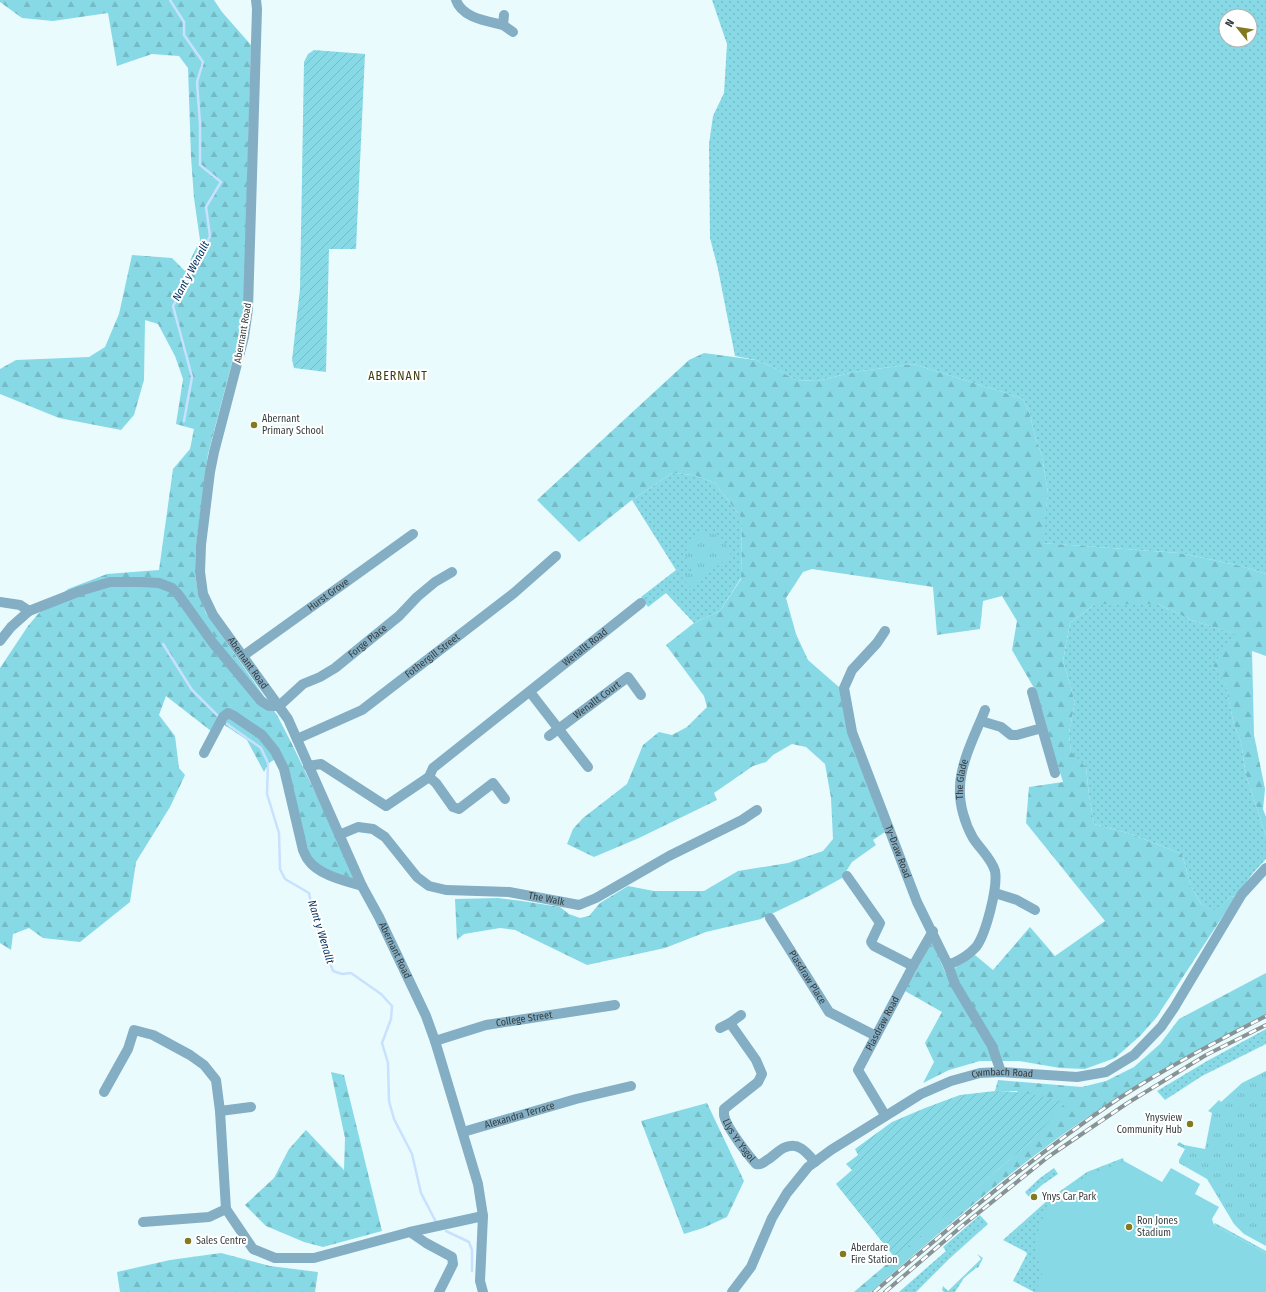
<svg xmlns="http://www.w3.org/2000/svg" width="1266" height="1292" viewBox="0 0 1266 1292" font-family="'Fira Sans Condensed',sans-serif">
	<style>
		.grass { fill: url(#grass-dots); fill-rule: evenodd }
		.forest { fill: url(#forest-firs) }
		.park { fill: url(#park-tufts) }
		.garden { fill: url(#garden-furrows) }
		.pitch { fill: #87d9e6 }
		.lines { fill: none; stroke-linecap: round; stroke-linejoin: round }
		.stream { stroke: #c7e1fe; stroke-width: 2.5 }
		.street { stroke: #84aec4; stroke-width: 10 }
		.rail-casing { stroke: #879395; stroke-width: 4 }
		.rail { stroke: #fff; stroke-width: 2.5; stroke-dasharray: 8; stroke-linecap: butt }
		.poi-dot { fill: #827a1f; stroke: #fff; stroke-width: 1.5 }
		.labels { text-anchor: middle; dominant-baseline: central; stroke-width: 4; stroke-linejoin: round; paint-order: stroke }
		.street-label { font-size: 10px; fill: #363e3f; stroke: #fff }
		.poi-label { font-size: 10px; fill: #363e3f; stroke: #fff; text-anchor: start }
		.water-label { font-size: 11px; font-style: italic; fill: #033460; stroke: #fff }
		.quarter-label { font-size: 12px; letter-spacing: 1px; fill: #3f3b11; stroke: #fff }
	</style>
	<defs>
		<pattern id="grass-dots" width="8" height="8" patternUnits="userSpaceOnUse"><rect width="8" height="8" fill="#87d9e6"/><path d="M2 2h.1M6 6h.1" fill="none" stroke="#75bbc6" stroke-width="1.8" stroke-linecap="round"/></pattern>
		<pattern id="forest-firs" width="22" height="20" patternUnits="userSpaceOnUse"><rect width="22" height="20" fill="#87d9e6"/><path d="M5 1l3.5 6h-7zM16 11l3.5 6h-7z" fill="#75bbc6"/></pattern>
		<pattern id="park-tufts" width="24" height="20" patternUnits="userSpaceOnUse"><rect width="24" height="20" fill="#87d9e6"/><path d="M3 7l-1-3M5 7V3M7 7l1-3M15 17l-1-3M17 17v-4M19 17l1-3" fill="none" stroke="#75bbc6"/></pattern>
		<pattern id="garden-furrows" width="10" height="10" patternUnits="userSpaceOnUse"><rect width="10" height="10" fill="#87d9e6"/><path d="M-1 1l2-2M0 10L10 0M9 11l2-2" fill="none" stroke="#75bbc6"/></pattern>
	</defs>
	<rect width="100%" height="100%" fill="#eafbfe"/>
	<g class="grass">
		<path d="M712,0h554v574l-25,-8 -61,-13 -139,-10 7,-50 -6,-37 -7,-20 -6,-25 -6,-12 -20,-7 -90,-28 -59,8 -37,9 -21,-1 -25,-14 -15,-6 -21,-4 -17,-87 -8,-31 -1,-94 4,-28 11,-23 3,-49zM1226,16h24v24h-24z"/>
		<path d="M672,473l22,2 21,8 27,36 -1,59 -21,33 -26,12 -28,-30 -18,14 -7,-10 35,-27 -44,-70z"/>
		<path d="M1095,604h63l33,16 45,14 -23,32 12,15 9,44 7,17 5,33 20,61v23l-13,14 -17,23 -6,1 -13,15 -16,-8 -10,-18 -9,-32 -51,-20 -37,-10 -5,-29 -3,-28 -15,-14 -2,-20 6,-31 -12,-41 7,-38z"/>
		<path d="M1266,1029v15l-64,32 -37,24 -8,-9 50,-30z"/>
		<path d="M1123,1158l1,3 -6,11 -73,92 -3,28h-8l-21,-11 14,-27 -1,-2 -23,-12 46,-41 38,-27z"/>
		<path d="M1054,1168l4,6 -16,11 -13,12 -4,-5 15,-14z"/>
		<path d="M980,1215l8,9 -39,35 -33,33h-17l47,-41 -3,-4z"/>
		<path d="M1215,1223l51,28v2l-52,-28z"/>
		<path d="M977,1254l6,4 -5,10h-2l-12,10 -9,14h-11l-2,-2 1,-4 5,5 33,-32z"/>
	</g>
	<g class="forest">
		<path d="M0,0h214l8,12 29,33 -7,264 -4,23 -32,122 -12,92 -1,27 3,20 8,20 71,102 14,27 38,79 25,58 -35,-12 -8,-8 -31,-103 -11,7 -5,9 -17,-32 -30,-20 -6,11 -45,-35 -7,19 16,21 4,32 6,7 -15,32 -34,55 -6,40 -50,40 -37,-4 -14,-10 -16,6 -2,16 -11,-7v-275l28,-42 10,-12 30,-25 39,-15 52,-4 14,-101 17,-20 4,-20 -18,-5 7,-45 -8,-23 -17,-32 -13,-4 -1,60 -10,35 -13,15 -62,-12 -59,-24v-25l16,-9 73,-3 16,-10 14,-33 13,-59 40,3 13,13 15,-31 -6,-42 -3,-41 -3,-89 -9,-12 -27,-2 -35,12 -9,-53 -55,8 -31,-3 -22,-16z"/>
		<path d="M704,353l52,7 15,6 25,14 21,1 37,-9 59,-8 90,28 20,7 6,12 6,25 7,20 6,37 -6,50 138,10 61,13 25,8v82l-14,-5 2,84 11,54 -2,20 3,8v19l-20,-61 -5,-33 -7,-17 -9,-43 -12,-16 22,-32 -44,-14 -33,-16h-63l-25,19 -7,38 12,41 -6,31 2,19 15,15 3,28 5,29 37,10 51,20 9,32 10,18 16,7 13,-14 6,-1 -80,122 -16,18 -25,22 -30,11 -25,-1 -41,-7h-39l-31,9 -26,13 11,-21 -9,-19 17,-31 -37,-21 27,-49 14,32 29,-19 18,15 37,-43 25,29 50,-35 -79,-98 3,-36 34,-5 -29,-94 -22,-38 5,-29 -15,-25 -19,5 -3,28 -43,6 -4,-48 -121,-18 -9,3 -17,26 10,36 12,26 32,28 45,144 -12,8 3,5 -24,17 -10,16 -31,17 -50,24 -55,13 -41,16 -78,17 -72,-35 -15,-2 -36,6 -7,6 -2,-41 43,-1 24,3 38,6 9,7 11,4 9,-2 11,-13 28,-17 26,5h50l34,-20 50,-8 35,-12 10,-12 -2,-41 -6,-34 -19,-17 -14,-3 -19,11 -7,7 -13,4 -39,27 3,7 -78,38 -45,19 -27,-13 6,-15 10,-11 44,-34 16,-39 16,-13 13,3 15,-8 20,-20 -3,-11 -38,-51 28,-22 26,-12 21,-32 1,-60 -27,-36 -21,-8 -22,-2 -40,27 -53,42 -42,-42 152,-140z"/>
		<path d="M1266,973v41c-76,40 -151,81 -220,133 -61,45 -118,96 -175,145h-17l174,-148 10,-11 -21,-42h-22l3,-11 84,7 24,-6 28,-14 26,-23 19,-25z"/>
		<path d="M331,1072l13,3 38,156 -59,16 -19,-5 -38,-16 -21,-21 29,-27 15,-29 17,-19 38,40 1,-32z"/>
		<path d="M707,1103l37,78 -17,36 -24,11 -19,6 -43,-113z"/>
		<path d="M221,1253l49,13 48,6 -3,20h-195l-3,-20 53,-12z"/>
	</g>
	<g class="park">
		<path d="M703,532l16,3 7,9 6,14 -8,3 -34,26 -8,-9 10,-7c-12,-21 -5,-26 11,-39z"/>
		<path d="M1266,1071v175l-22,-12 -10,-10 -27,-45 -28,-16v-3l6,-11 -8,-4 2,-3 5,3 21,4 7,-36 -4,-2 11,-11 2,2 21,-19z"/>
	</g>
	<g class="garden">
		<path d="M314,50l51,4 -9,195h-27l-3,123 -32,-4 -2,-8 8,-71 4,-227 4,-8z"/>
		<path d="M995,1091c25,0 47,4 70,12l-37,41 -133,114 -59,-74 16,-14 -6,-6 12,-9 -3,-6 37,-27 33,-14 35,-13z"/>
	</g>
	<path class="pitch" d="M1124,1161l38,21 9,-14 29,16 -5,10 24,13 -7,12 2,6 52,28v39h-225l-5,-3 7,-12c-17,-44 1,-75 39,-98 13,-7 28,-12 42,-18z"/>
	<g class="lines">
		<g class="stream">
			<path d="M170,0l14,22v13l19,27 -6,20 3,42v41l21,17 -15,25 4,29 -13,27 -24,43 19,71 -8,44"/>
			<path d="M163,644l29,46 26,26"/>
			<path d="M227,724l34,24 7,15 -1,31 12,39 1,36 5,10 24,14 5,25 19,53 9,3 9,-1 30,21 11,12 -1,13 -9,24 6,20 1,38 5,18 18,35 9,39 15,29"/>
			<path d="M446,1231l23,11 3,8v21"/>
		</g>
		<g class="street">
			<path id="s1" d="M256,0l1,9 -9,300 -4,28 -30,115 -4,20 -9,73 -1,27 3,22 10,21 75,104 74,167 17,31 47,99 9,25 43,143 5,32 -3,65 3,11"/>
			<path d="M456,0c6,18 31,21 47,25"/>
			<path d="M504,15l-1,10 10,7"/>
			<path d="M0,602l20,3 9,6"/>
			<path id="s2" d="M885,631l-8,12 -25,27 -8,18 8,44 65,170 31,63 7,19 37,62 9,26"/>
			<path id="s3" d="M0,641l11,-14 18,-16 51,-20 30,-9h31l18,1 13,5 6,6 35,49 48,58 8,5h10l24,-22 17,-7 15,-9 64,-52 18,-19 18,-15 17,-10"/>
			<path id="s4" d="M243,656l170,-122"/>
			<path d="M530,692l58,75"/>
			<path d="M981,721l20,6 10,8h6l25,-7 -10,-36"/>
			<path d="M1042,728l13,45"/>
			<path id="s5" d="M549,736l79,-59 13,18"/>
			<path id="s6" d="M297,739l65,-29 152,-117 42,-37"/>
			<path d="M204,753l19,-36 5,-4 6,3 28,19 13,16 9,18 19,81c2,4 3,8 6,11 10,14 37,20 53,25"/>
			<path d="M308,766l13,-2 65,42 43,-29"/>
			<path id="s7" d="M429,777l4,-9 208,-165"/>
			<path d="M429,777l7,6 17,24 6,2 34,-26 12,16"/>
			<path id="s8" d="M339,835l19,-8 15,2 12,8 32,40 12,9 17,4 63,2 70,13 17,-7 73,-42 73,-36 15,-10"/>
			<path d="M847,876l33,47 -9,19 3,4 39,20"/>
			<path d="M995,893l22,7 18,10"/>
			<path id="s9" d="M770,918l59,94 47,24"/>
			<path id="s10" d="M948,965c11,-4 20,-9 28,-18 10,-13 22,-60 19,-76 -4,-13 -15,-22 -22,-33 -8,-14 -14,-34 -13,-50 0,-25 16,-55 25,-78"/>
			<path id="s11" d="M741,1015l-11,8 26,37 6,14 -4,8 -34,27c0,2 0,4 0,6 2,12 24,40 32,49 5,1 7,-1 11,-4 6,-3 12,-11 19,-13 13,-5 21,6 29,15"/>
			<path d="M720,1028l10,-5"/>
			<path id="s12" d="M435,1041l51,-16 129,-20"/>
			<path d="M104,1092l24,-43 6,-19 19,5 37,20 14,10 12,15 4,31 6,98 27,40 22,9h39l96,-26 73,-16"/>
			<path d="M220,1111l31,-4"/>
			<path id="s13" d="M885,1115l-27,-45 55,-104 20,-35"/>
			<path id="s14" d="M463,1132l113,-33 55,-13"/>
			<path d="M143,1222l66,-5 17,-8"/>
			<path d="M410,1232l16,11 26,14 1,7 -14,28"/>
			<path id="s15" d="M732,1292l19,-25 21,-49 15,-25 21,-26 23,-17 90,-56 30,-13 29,-8 21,-1 76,5 29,-5 28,-17 27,-28 13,-19 68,-114 24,-26"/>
		</g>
		<g class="rail-casing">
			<g id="rail">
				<path d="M874,1292c79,-67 157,-135 244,-193 47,-31 98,-57 148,-83"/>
				<path d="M885,1292l77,-66 86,-69 78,-53 80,-49 60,-30"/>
			</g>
		</g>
		<use href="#rail" class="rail"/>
	</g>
	<g class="poi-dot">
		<circle cx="254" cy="425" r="4"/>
		<circle cx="1190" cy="1124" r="4"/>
		<circle cx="1034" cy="1197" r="4"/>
		<circle cx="1129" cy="1227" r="4"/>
		<circle cx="188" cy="1241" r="4"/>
		<circle cx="843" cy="1254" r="4"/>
	</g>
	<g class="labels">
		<g class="street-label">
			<text transform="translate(243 333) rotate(-80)">Abernant Road</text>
			<text stroke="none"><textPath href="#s4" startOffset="105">Hurst Grove</textPath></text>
			<text stroke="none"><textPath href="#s3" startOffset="465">Forge Place</textPath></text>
			<text stroke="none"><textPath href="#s7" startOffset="204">Wenallt Road</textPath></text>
			<text stroke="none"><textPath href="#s6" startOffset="160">Fothergill Street</textPath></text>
			<text stroke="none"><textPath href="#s1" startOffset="682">Abernant Road</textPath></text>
			<text stroke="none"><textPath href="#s5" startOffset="60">Wenallt Court</textPath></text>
			<text stroke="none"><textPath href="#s10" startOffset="214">The Glade</textPath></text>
			<text stroke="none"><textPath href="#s2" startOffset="244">Ty-Draw Road</textPath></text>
			<text stroke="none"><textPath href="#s8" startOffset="235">The Walk</textPath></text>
			<text stroke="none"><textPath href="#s1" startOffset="1006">Abernant Road</textPath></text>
			<text stroke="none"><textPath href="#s9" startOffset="70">Plasdraw Place</textPath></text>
			<text stroke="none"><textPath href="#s12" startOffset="92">College Street</textPath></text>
			<text stroke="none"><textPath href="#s13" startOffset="105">Plasdraw Road</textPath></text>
			<text stroke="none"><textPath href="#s15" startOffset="367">Cwmbach Road</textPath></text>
			<text stroke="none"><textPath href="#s14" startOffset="59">Alexandra Terrace</textPath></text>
			<text stroke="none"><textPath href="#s11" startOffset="162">Llys Yr Ysgol</textPath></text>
		</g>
		<g class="poi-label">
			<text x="262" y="419">Abernant<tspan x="262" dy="12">Primary School</tspan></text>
			<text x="1182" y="1118" text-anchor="end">Ynysview<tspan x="1182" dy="12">Community Hub</tspan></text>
			<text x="1042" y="1197">Ynys Car Park</text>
			<text x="1137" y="1221">Ron Jones<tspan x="1137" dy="12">Stadium</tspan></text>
			<text x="196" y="1241">Sales Centre</text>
			<text x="851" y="1248">Aberdare<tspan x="851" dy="12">Fire Station</tspan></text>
		</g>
		<g class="water-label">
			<text transform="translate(191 271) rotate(-62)">Nant y Wenallt</text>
			<text transform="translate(321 932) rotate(73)">Nant y Wenallt</text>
		</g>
		<g class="quarter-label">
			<text x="398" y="376">ABERNANT</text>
		</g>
	</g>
	<g transform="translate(1238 28) rotate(300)"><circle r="19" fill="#ffffff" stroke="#afb2b2"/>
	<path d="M0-3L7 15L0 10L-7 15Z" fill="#827a1f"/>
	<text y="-6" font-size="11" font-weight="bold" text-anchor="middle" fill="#363e3f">N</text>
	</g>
</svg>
